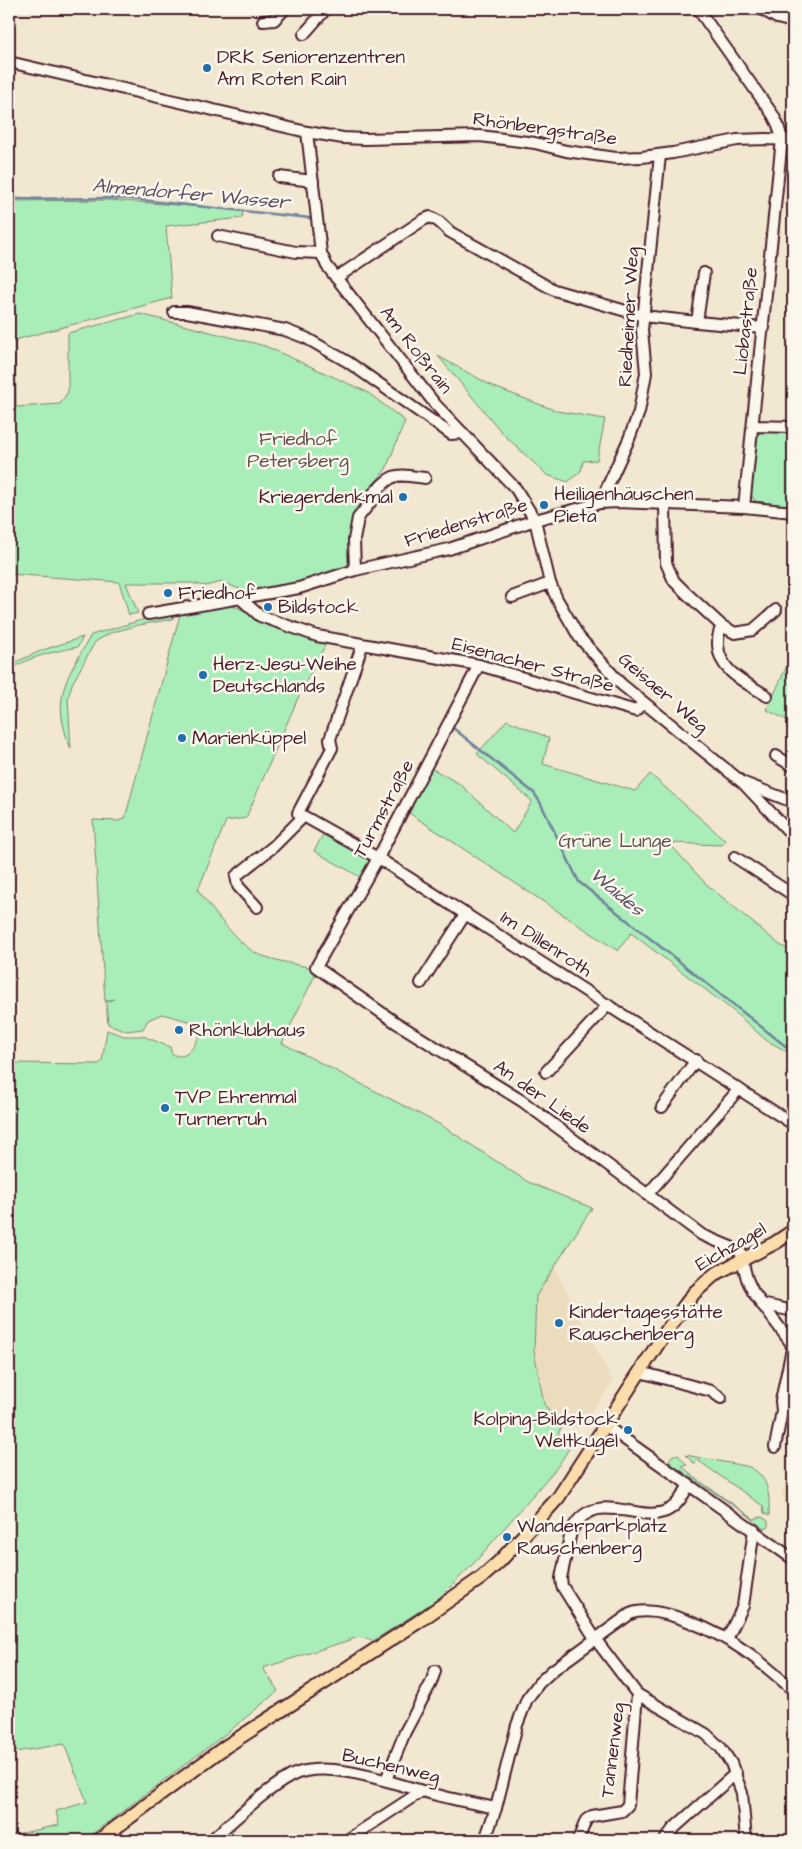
<svg xmlns="http://www.w3.org/2000/svg" width="802" height="1849" viewBox="0 0 802 1849" font-family="'Architects Daughter',sans-serif">
	<style>
		.built { fill: #ecdcbe }
		.green { fill: #a9edb8; stroke: #7a8672 }
		.lines { fill: none; stroke-linecap: round; stroke-linejoin: round }
		.stream { stroke: #6f839c; stroke-width: 2.5 }
		.minor-casing { stroke: #4a1f2b; stroke-width: 14 }
		.major-casing { stroke: #4a1f2b; stroke-width: 16 }
		.minor { stroke: #fbf7ec; stroke-width: 10 }
		.major { stroke: #fbddab; stroke-width: 12 }
		.poi-dot { fill: #1f6fb2; stroke: #fbf7ec; stroke-width: 2 }
		.labels { text-anchor: middle; dominant-baseline: central; stroke-width: 5; stroke-linejoin: round; paint-order: stroke }
		.poi-label { font-size: 19px; fill: #4a1f2b; stroke: #fbf7ec; text-anchor: start }
		.street-label { font-size: 19px; fill: #4a1f2b; stroke: #fbf7ec }
		.park-label { font-size: 19px; fill: #62524e; stroke: #fbf7ec }
		.water-label { font-size: 20px; font-style: italic; fill: #5d5164; stroke: #fbf7ec }
	</style>
	<rect width="100%" height="100%" fill="#f2e7d1"/>
	<filter id="ink" filterUnits="userSpaceOnUse"><feTurbulence type="fractalNoise" baseFrequency=".02" numOctaves="2"/><feDisplacementMap in="SourceGraphic" scale="10" xChannelSelector="R" yChannelSelector="G"/><feConvolveMatrix kernelMatrix="1 2 1 2 8 2 1 2 1" color-interpolation-filters="sRGB"/></filter>
	<g filter="url(#ink)">
		<g class="built">
			<path d="M554,1267l59,115 -35,47 -27,-15 -7,-10 -10,-53 2,-56z"/>
			<path d="M790,1456l3,1v57l-9,-13 -2,-7z"/>
		</g>
		<g class="green">
			<path d="M109,200l95,7 39,4 -1,7 -76,8 6,72 -157,42 1,67 44,-3 8,-12v-59l72,-19 125,32 102,46 38,29 -19,48 -29,37 -7,36 2,27 -53,17 -47,8 -30,-12 -17,4 -13,-3h-66l12,30 -9,2 -10,-33 -110,-8v-373z"/>
			<path d="M438,356l56,31 63,24 48,8 -8,41 -14,1 -2,10 -13,11 -21,-7 -43,-40z"/>
			<path d="M763,431h30v75l-38,-5 -4,-6 6,-60z"/>
			<path d="M224,605l12,2 91,35 -26,49 -55,127 -20,3 -28,69c12,17 41,56 60,64 17,7 41,11 60,15l-36,74 159,82 87,57 64,26 -56,88 -2,55 10,53 7,10 17,9 -8,6 -3,11 11,1 2,6 -12,19 -82,95 -38,38 -65,42 -14,-4 -96,31 15,23 -51,42 -143,107h-75v-4l50,-11 -3,-14 31,-9 -23,-58 -55,9v-690l90,1 3,-3 5,-31 17,6h19l27,11 2,7c18,9 26,-15 31,-29l-41,-11 -14,6 -5,9 -16,2 -19,-7 -2,-22 8,-3 -9,2 -12,-181 25,1 7,-3 56,-207z"/>
			<path d="M175,613l-2,6 -34,6 -29,8 -15,9 -23,42 -4,14 3,51c-21,-52 -5,-69 20,-114l64,-19z"/>
			<path d="M83,637l-5,10c-25,5 -49,9 -69,24v-6l2,-1 32,-14z"/>
			<path d="M793,652v71l-26,-13z"/>
			<path d="M507,720l42,18 -6,26 92,27 15,-17 75,66 -3,5 -53,-2 36,40 75,62 13,7v103l-27,-15 -34,-30 -101,-77 -13,18 -209,-138 22,-45 29,16 53,49 19,-32 -55,-47z"/>
			<path d="M326,829l48,27 -12,22 -48,-27z"/>
			<path d="M673,1455h5l9,10 -5,1 12,11 60,42 8,-2 6,4v7l-4,1 -19,-16 -74,-49 -2,-4z"/>
			<path d="M685,1455l61,11c23,7 24,30 23,50l-5,-3 -1,-7 -67,-47 -1,5z"/>
		</g>
		<g class="lines">
			<g class="stream">
				<path d="M9,199l113,-1 188,20"/>
				<path d="M453,728l81,65 6,9 39,80 214,170"/>
			</g>
			<g class="minor-casing">
				<g id="minor">
					<path d="M698,9l75,106 5,10 4,14 -38,368"/>
					<path d="M761,9l16,9 16,4"/>
					<path d="M263,21l11,-1 11,-11"/>
					<path d="M304,34l22,-25"/>
					<path d="M9,62l298,70 36,6 22,1 115,-3 55,7 31,8 50,7 26,-1 31,-4 64,-13 28,-1 28,1"/>
					<path d="M307,132l14,121 6,13 108,138 81,85 19,31 15,63 7,16 22,38 42,47 122,99 50,53"/>
					<path d="M279,177l34,4"/>
					<path d="M218,236l78,16 25,1"/>
					<path d="M336,278l87,-58 7,-3 8,4 12,11 104,58 89,26 54,6 67,6"/>
					<path d="M174,312h13l98,18 21,8 42,24 103,72 12,-1"/>
					<path d="M697,322l7,-49"/>
					<path d="M754,426l39,1"/>
					<path d="M600,503l29,-64 10,-27 7,-39 -4,-43 18,-175"/>
					<path d="M665,504l1,59 8,18 12,12 36,33 13,7 18,-3 23,-20"/>
					<path d="M355,570l-1,-30 4,-22 15,-19 -2,-3c23,-24 22,-22 54,-18"/>
					<path d="M512,597l38,-14"/>
					<path d="M241,599l19,17 57,20 162,29 157,46 7,-8"/>
					<path d="M148,614l151,-26 56,-18 94,-21 86,-29 65,-17 17,-1 127,5 49,5"/>
					<path d="M722,626c-4,7 -4,11 -4,19 1,27 29,38 49,51"/>
					<path d="M362,646l-32,93 2,9 -34,65 80,45 415,266"/>
					<path d="M479,665l-101,193 -62,109 79,55 127,79 180,134 36,15 7,8"/>
					<path d="M776,756l17,10"/>
					<path d="M744,783l49,19"/>
					<path d="M735,857l58,38"/>
					<path d="M257,907l-19,-21 -2,-10 38,-30 26,-26 1,-4"/>
					<path d="M421,983l45,-70"/>
					<path d="M546,1072l62,-67"/>
					<path d="M662,1107l34,-47"/>
					<path d="M647,1195l92,-106"/>
					<path d="M742,1260l5,19 6,13 38,51 1,6 -11,52 1,10 -7,36"/>
					<path d="M761,1304l32,7"/>
					<path d="M640,1372l71,19 10,7"/>
					<path d="M781,1401l12,2"/>
					<path d="M606,1426l187,133"/>
					<path d="M689,1485c-5,8 -10,19 -19,24 -28,18 -77,-25 -99,23l-10,46 1,8 34,54 41,54 69,40 15,14 10,15 11,30 4,47"/>
					<path d="M727,1639l16,-33 11,-76"/>
					<path d="M386,1780l19,-48 26,-49 4,-12"/>
					<path d="M211,1840c25,-21 51,-48 80,-64 33,-18 98,6 131,15 24,7 50,12 74,17"/>
					<path d="M347,1840l75,-49"/>
					<path d="M485,1840l11,-32 21,-83 10,-26 12,-16 14,-13 77,-56c29,-12 91,20 115,37 17,11 33,26 48,39"/>
					<path d="M578,1840l8,-20 6,-4 30,-5 6,-6 9,-111"/>
					<path d="M665,1840l8,-11 63,-56"/>
				</g>
			</g>
			<g class="major-casing">
				<path id="major" d="M99,1840l126,-93 193,-125 63,-44 19,-17 58,-63 109,-168 27,-37 21,-19 60,-31 18,-12"/>
			</g>
			<use href="#minor" class="minor"/>
			<use href="#major" class="major"/>
		</g>
	</g>
	<g class="poi-dot">
		<circle cx="207" cy="68" r="5"/>
		<circle cx="403" cy="497" r="5"/>
		<circle cx="544" cy="505" r="5"/>
		<circle cx="168" cy="593" r="5"/>
		<circle cx="268" cy="607" r="5"/>
		<circle cx="203" cy="675" r="5"/>
		<circle cx="182" cy="738" r="5"/>
		<circle cx="179" cy="1030" r="5"/>
		<circle cx="165" cy="1108" r="5"/>
		<circle cx="559" cy="1323" r="5"/>
		<circle cx="628" cy="1430" r="5"/>
		<circle cx="507" cy="1537" r="5"/>
	</g>
	<g class="labels">
		<g class="poi-label">
			<text x="217" y="57">DRK Seniorenzentren<tspan x="217" dy="22">Am Roten Rain</tspan></text>
			<text x="554" y="494">Heiligenhäuschen<tspan x="554" dy="22">Pieta</tspan></text>
			<text x="393" y="497" text-anchor="end">Kriegerdenkmal</text>
			<text x="178" y="593">Friedhof</text>
			<text x="278" y="607">Bildstock</text>
			<text x="213" y="664">Herz-Jesu-Weihe<tspan x="213" dy="22">Deutschlands</tspan></text>
			<text x="192" y="738">Marienküppel</text>
			<text x="189" y="1030">Rhönklubhaus</text>
			<text x="175" y="1097">TVP Ehrenmal<tspan x="175" dy="22">Turnerruh</tspan></text>
			<text x="569" y="1312">Kindertagesstätte<tspan x="569" dy="22">Rauschenberg</tspan></text>
			<text x="618" y="1419" text-anchor="end">Kolping-Bildstock<tspan x="618" dy="22">Weltkugel</tspan></text>
			<text x="517" y="1526">Wanderparkplatz<tspan x="517" dy="22">Rauschenberg</tspan></text>
		</g>
		<g class="street-label">
			<text transform="translate(545 129) rotate(8)">Rhönbergstraße</text>
			<text transform="translate(629 317) rotate(-87)">Riedheimer Weg</text>
			<text transform="translate(746 321) rotate(-84)">Liobastraße</text>
			<text transform="translate(416 350) rotate(52)">Am Roßrain</text>
			<text transform="translate(466 523) rotate(-17)">Friedenstraße</text>
			<text transform="translate(533 665) rotate(15)">Eisenacher Straße</text>
			<text transform="translate(663 693) rotate(41)">Geisaer Weg</text>
			<text transform="translate(384 809) rotate(-62)">Turmstraße</text>
			<text transform="translate(546 944) rotate(33)">Im Dillenroth</text>
			<text transform="translate(542 1097) rotate(35)">An der Liede</text>
			<text transform="translate(731 1247) rotate(-30)">Eichzagel</text>
			<text transform="translate(613 1750) rotate(-83)">Tannenweg</text>
			<text transform="translate(391 1766) rotate(13)">Buchenweg</text>
		</g>
		<g class="park-label">
			<text x="298" y="439">Friedhof<tspan x="298" dy="22">Petersberg</tspan></text>
			<text x="615" y="841">Grüne Lunge</text>
		</g>
		<g class="water-label">
			<text transform="translate(191 194) rotate(5)">Almendorfer Wasser</text>
			<text transform="translate(617 892) rotate(40)">Waides</text>
		</g>
	</g>
	<rect width="802" height="1849" fill="none" stroke="#fbf7ec" stroke-width="30"/>
	<rect x="15" y="15" width="772" height="1819" fill="none" stroke="#4a1f2b" stroke-width="2" filter="url(#ink)"/>
</svg>
